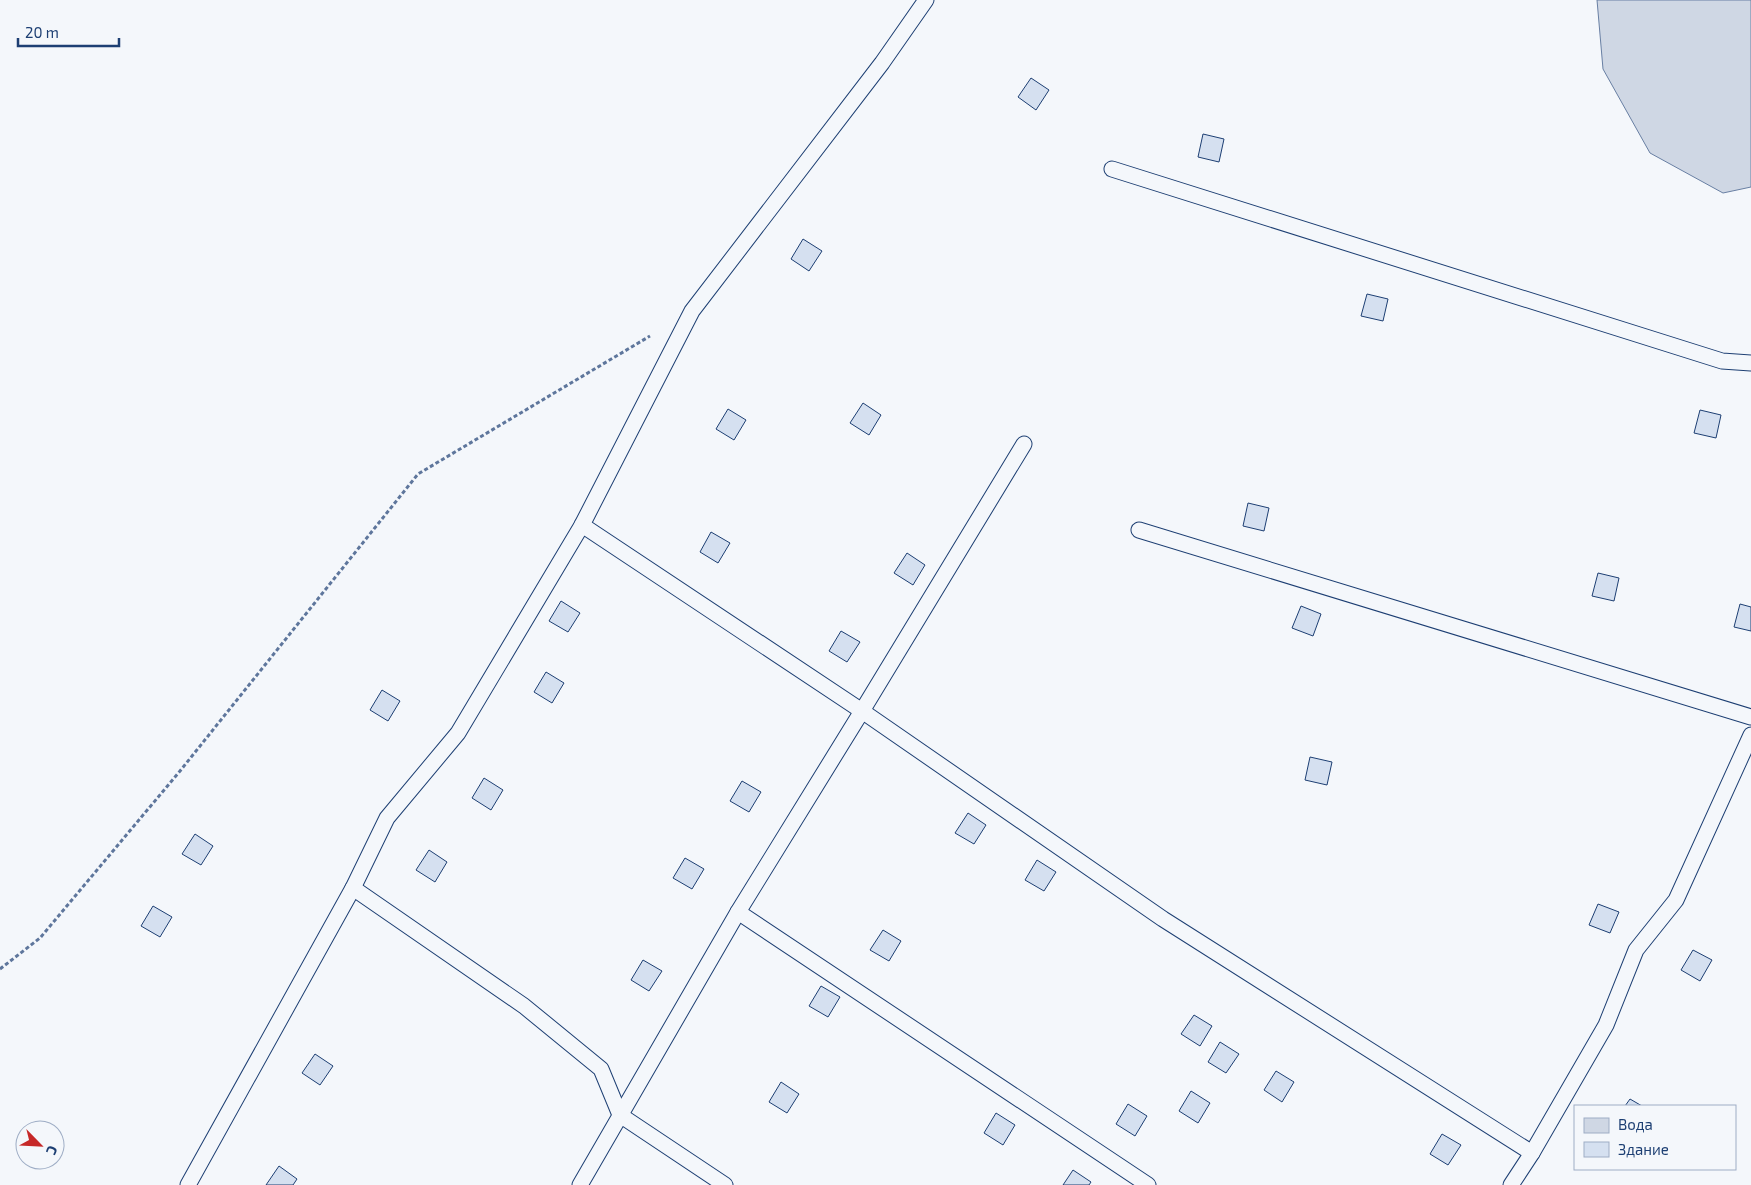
<svg xmlns="http://www.w3.org/2000/svg" width="1751" height="1185" viewBox="0 0 1751 1185" font-family="'Exo 2',sans-serif">
	<style>
		.water { fill: #cfd7e4; stroke: #687fa3 }
		.building { fill: #d5e0f0; stroke: #1d3f73 }
		.lines { fill: none; stroke-linecap: round; stroke-linejoin: round }
		.service-casing { stroke: #1d3f73; stroke-width: 17 }
		.path { stroke: #5e769c; stroke-width: 3; stroke-dasharray: 4 2.5; stroke-linecap: butt }
		.service { stroke: #f4f7fb; stroke-width: 15 }
	</style>
	<rect width="100%" height="100%" fill="#f4f7fb"/>
	<path class="water" d="M1597,0h154v187l-28,6 -73,-40 -47,-84z"/>
	<g class="building">
		<path d="M1031,78l18,12 -13,20 -18,-13z"/>
		<path d="M1203,134l21,5 -5,23 -21,-5z"/>
		<path d="M803,239l19,12 -13,20 -18,-12z"/>
		<path d="M1367,294l21,5 -5,22 -22,-5z"/>
		<path d="M863,403l18,12 -12,20 -19,-12z"/>
		<path d="M728,409l18,11 -12,20 -18,-11z"/>
		<path d="M1700,410l21,5 -5,23 -22,-5z"/>
		<path d="M1248,503l21,5 -5,23 -21,-5z"/>
		<path d="M711,532l19,11 -12,20 -18,-11z"/>
		<path d="M907,553l18,12 -12,20 -19,-12z"/>
		<path d="M1598,573l21,5 -5,23 -22,-5z"/>
		<path d="M561,601l19,12 -12,19 -19,-11z"/>
		<path d="M1740,604l11,3v24l-17,-4z"/>
		<path d="M1301,606l20,8 -8,22 -21,-8z"/>
		<path d="M841,631l19,11 -13,20 -18,-11z"/>
		<path d="M546,672l18,11 -12,20 -18,-11z"/>
		<path d="M382,690l18,11 -12,20 -18,-11z"/>
		<path d="M1310,757l22,5 -5,23 -22,-5z"/>
		<path d="M484,778l19,12 -12,20 -19,-12z"/>
		<path d="M742,781l19,11 -12,20 -19,-11z"/>
		<path d="M968,813l18,12 -12,19 -19,-11z"/>
		<path d="M195,834l18,12 -12,19 -19,-11z"/>
		<path d="M429,850l18,12 -12,20 -19,-12z"/>
		<path d="M685,858l19,11 -12,20 -19,-11z"/>
		<path d="M1037,860l19,12 -12,19 -19,-11z"/>
		<path d="M1598,904l21,8 -9,21 -21,-8z"/>
		<path d="M153,906l19,11 -12,20 -19,-11z"/>
		<path d="M883,930l18,11 -12,20 -19,-11z"/>
		<path d="M1693,950l19,10 -12,21 -19,-11z"/>
		<path d="M643,960l19,11 -13,20 -18,-11z"/>
		<path d="M821,986l19,11 -12,20 -19,-11z"/>
		<path d="M1194,1015l18,11 -12,20 -19,-12z"/>
		<path d="M1220,1042l19,12 -13,19 -18,-11z"/>
		<path d="M315,1054l18,12 -13,19 -18,-12z"/>
		<path d="M1276,1071l18,11 -12,20 -18,-12z"/>
		<path d="M781,1082l18,12 -12,19 -18,-11z"/>
		<path d="M1191,1091l19,12 -12,20 -19,-12z"/>
		<path d="M1630,1099l12,7h-17z"/>
		<path d="M1128,1104l19,12 -12,20 -19,-12z"/>
		<path d="M996,1113l19,12 -12,20 -19,-12z"/>
		<path d="M1442,1134l19,11 -13,20 -18,-11z"/>
		<path d="M279,1166l18,13 -4,6h-27z"/>
		<path d="M1073,1170l18,12 -2,3h-26z"/>
	</g>
	<g class="lines">
		<g class="service-casing">
			<g id="service">
				<path d="M1112,169l610,192 29,2"/>
				<path d="M582,525l280,186 301,208 369,234"/>
				<path d="M1139,530l612,187"/>
				<path d="M353,888l171,118 77,63 19,46 105,70"/>
				<path d="M738,912l410,273"/>
				<path d="M188,1185l165,-297 34,-70 71,-85 124,-208 110,-214 190,-248 44,-63"/>
				<path d="M580,1185l158,-273 124,-201 162,-267"/>
				<path d="M1511,1185l21,-32 74,-128 30,-75 40,-50 75,-165"/>
			</g>
		</g>
		<path class="path" d="M0,969l40,-31 140,-167 238,-297 232,-138"/>
		<use href="#service" class="service"/>
	</g>
	<rect x="1574" y="1105" width="162" height="65" fill="#f4f7fb" stroke="#9eadc5"/>
	<rect x="1584" y="1118" width="25" height="15" fill="#cfd7e4" stroke="#9eadc5"/>
	<text x="1618" y="1130" font-size="15" fill="#1d3f73">Вода</text>
	<rect x="1584" y="1142" width="25" height="15" fill="#d5e0f0" stroke="#9eadc5"/>
	<text x="1618" y="1155" font-size="15" fill="#1d3f73">Здание</text>
	<g transform="translate(40 1145) rotate(114)"><circle r="24" fill="#f4f7fb" stroke="#9eadc5"/>
	<path d="M0-4L9 19L0 12L-9 19Z" fill="#c62828"/>
	<text y="-8" font-size="14" font-weight="bold" text-anchor="middle" fill="#1d3f73">С</text>
	</g>
	<path d="M18 38v8h101v-8" fill="none" stroke="#1d3f73" stroke-width="2.5"/>
	<text x="25" y="38" font-size="15" fill="#1d3f73" stroke="#f4f7fb" stroke-width="4" paint-order="stroke">20 m</text>
</svg>
